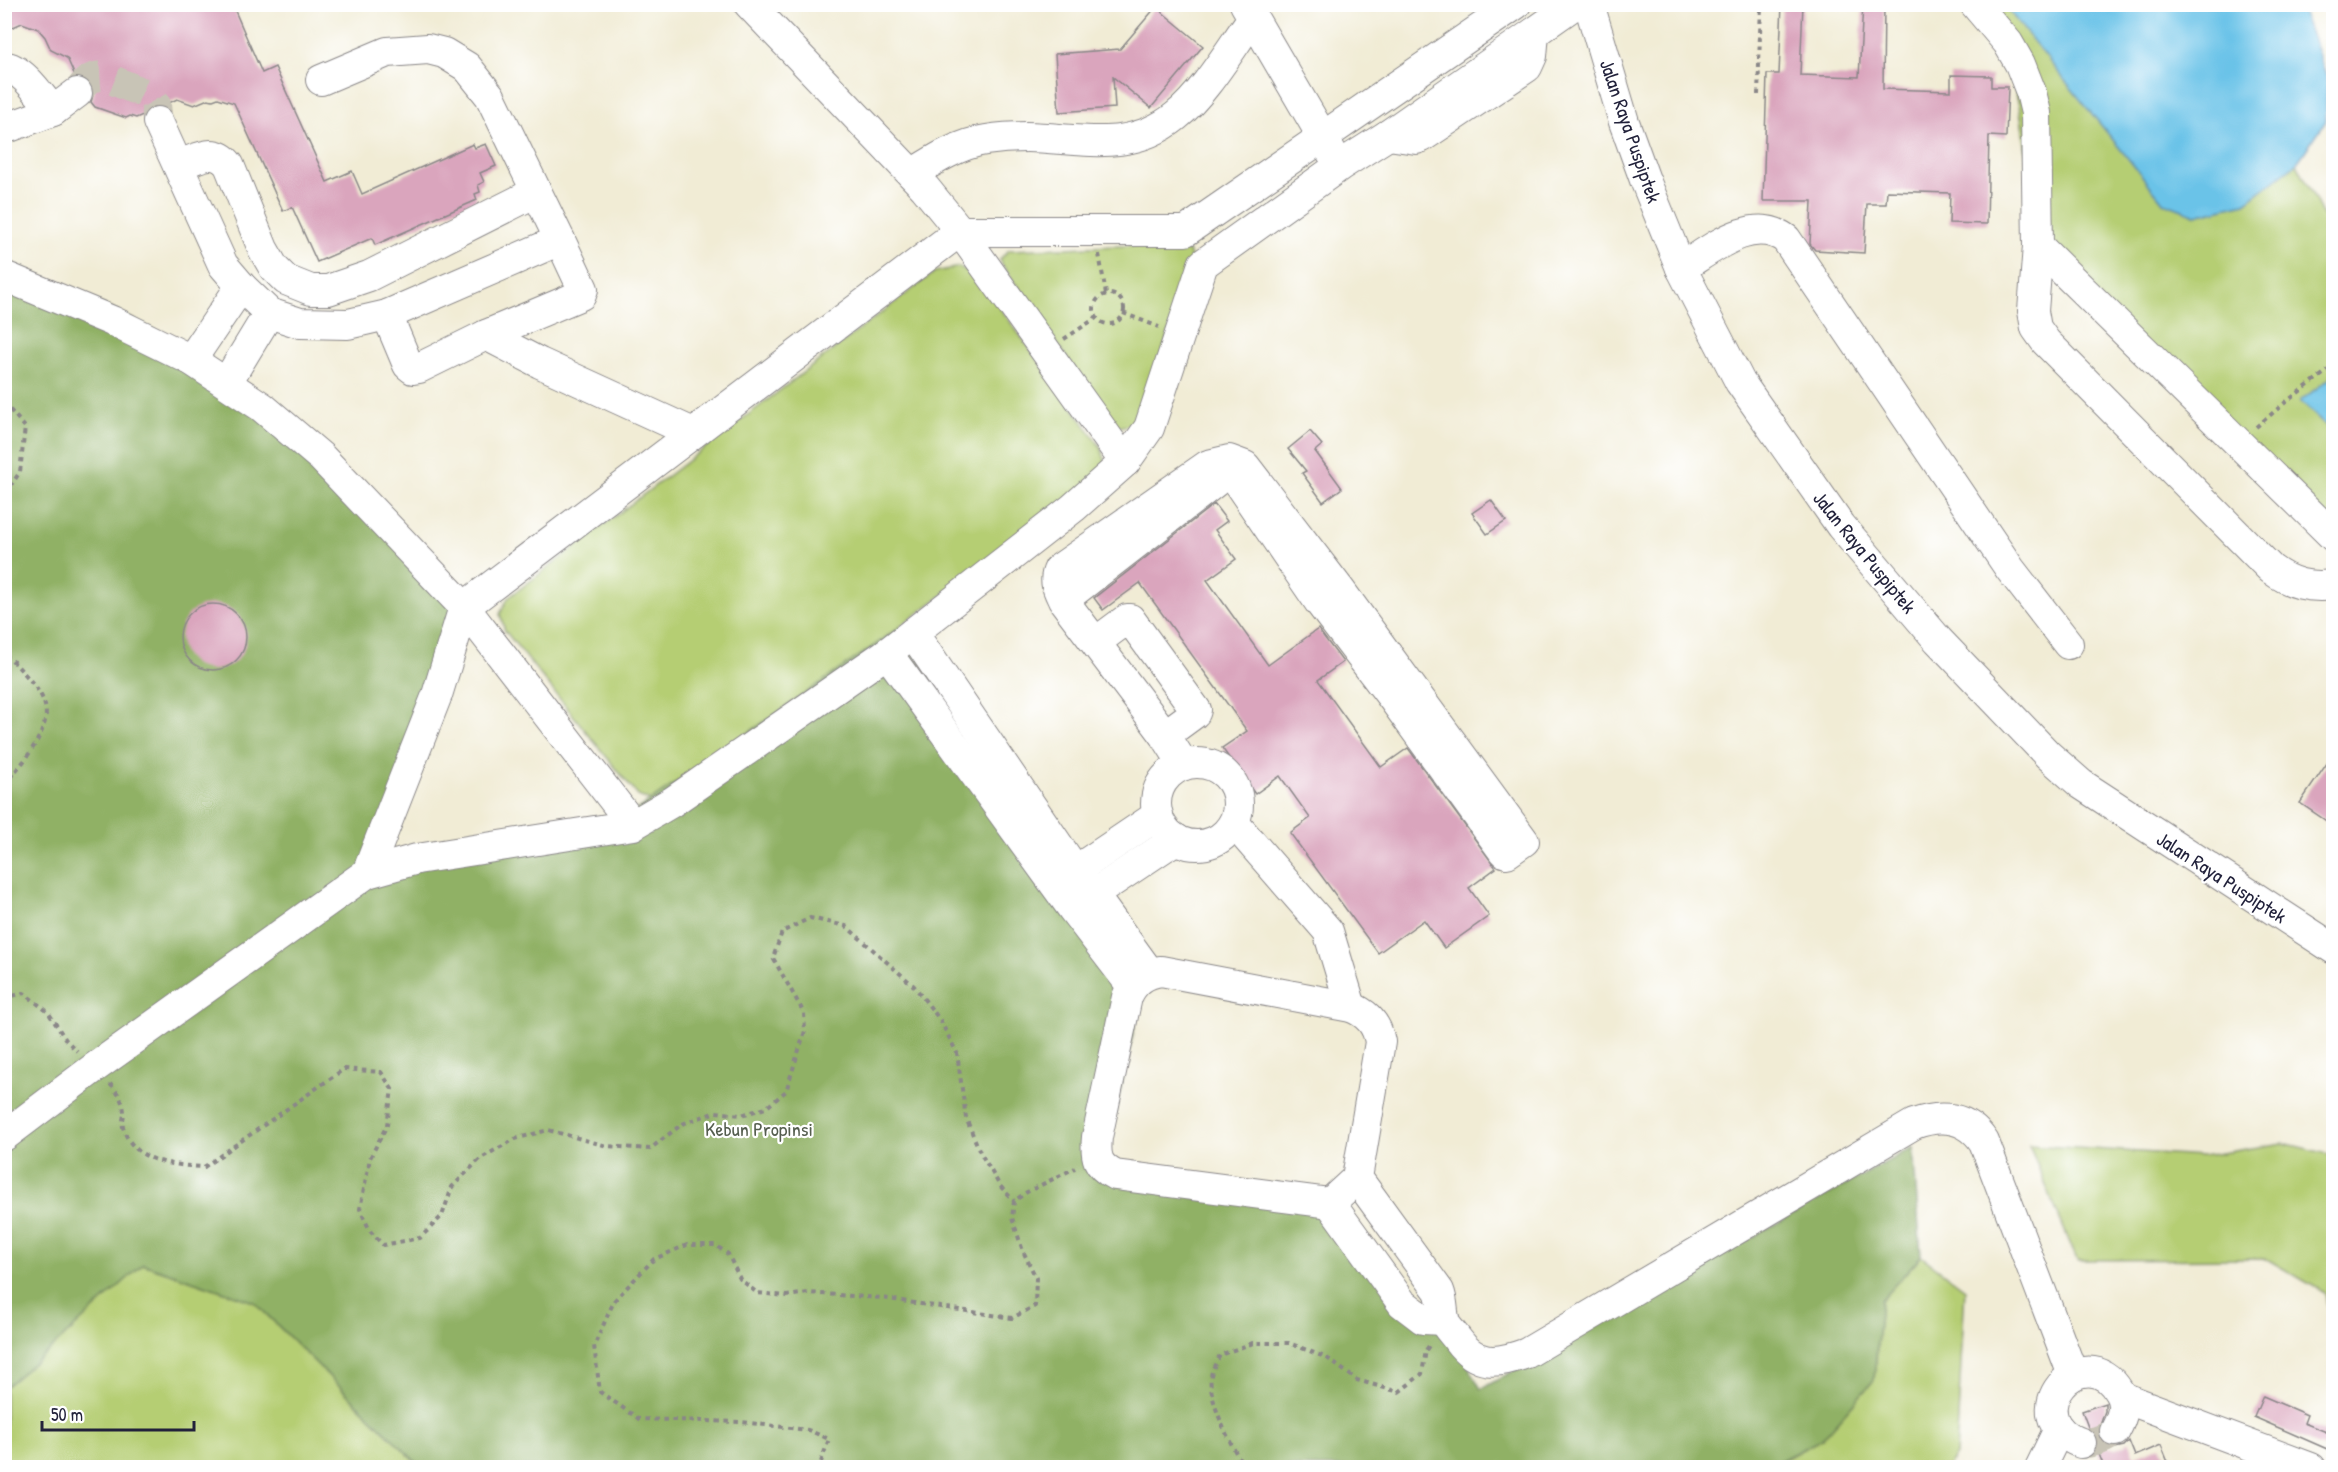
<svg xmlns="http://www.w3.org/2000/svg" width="2338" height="1472" viewBox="0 0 2338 1472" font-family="'Patrick Hand',sans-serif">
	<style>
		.green { fill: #b5ce73; stroke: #6c7857; stroke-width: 1.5 }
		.forest { fill: #90b165; stroke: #596a50; stroke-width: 1.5 }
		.water { fill: #6ac3e8; stroke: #467292; stroke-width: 1.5 }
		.building { fill: #daa5bd }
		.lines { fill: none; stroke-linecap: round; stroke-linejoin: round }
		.minor-tunnel { stroke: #c8c4b6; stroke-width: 30; stroke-dasharray: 30 15; stroke-linecap: butt }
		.minor-casing { stroke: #8a8788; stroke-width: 32 }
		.path { stroke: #8a8788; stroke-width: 4; stroke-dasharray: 4.5 4.5; stroke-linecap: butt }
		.minor { stroke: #fff; stroke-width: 30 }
		.labels { text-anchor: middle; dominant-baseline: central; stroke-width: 4.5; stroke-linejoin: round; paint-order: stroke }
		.street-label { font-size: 20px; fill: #22223b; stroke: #fff }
		.park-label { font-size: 20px; fill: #555e4f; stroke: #fff }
	</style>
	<rect width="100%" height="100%" fill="#fff"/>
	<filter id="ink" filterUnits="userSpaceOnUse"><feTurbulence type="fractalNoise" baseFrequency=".0167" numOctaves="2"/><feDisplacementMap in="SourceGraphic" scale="12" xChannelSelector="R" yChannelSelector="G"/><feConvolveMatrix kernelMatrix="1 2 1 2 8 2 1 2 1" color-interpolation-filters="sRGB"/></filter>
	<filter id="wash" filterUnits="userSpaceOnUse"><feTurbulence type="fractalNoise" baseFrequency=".008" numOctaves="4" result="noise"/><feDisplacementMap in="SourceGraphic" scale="24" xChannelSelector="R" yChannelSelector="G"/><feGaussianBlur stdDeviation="1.35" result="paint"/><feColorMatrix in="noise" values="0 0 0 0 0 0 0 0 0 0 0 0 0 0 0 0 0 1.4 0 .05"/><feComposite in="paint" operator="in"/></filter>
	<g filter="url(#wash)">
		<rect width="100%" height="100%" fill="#f1ecd5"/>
		<g class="green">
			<path d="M1956,5h48l18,22 223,176 52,-40 36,73v140l-33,25 33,31v109l-292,-288 -21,-143 -8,-35 -20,-31z"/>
			<path d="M1173,244c13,1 16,7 21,19l-55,153c-8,9 -13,12 -25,10l-115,-166 10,-10z"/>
			<path d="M959,267l18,9 124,171 5,16 -7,16 -429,318 -17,5 -15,-6 -133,-165 -5,-17 8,-16 427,-326z"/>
			<path d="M2283,1143l50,12v175l-8,-37 -58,-34 -190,1 -48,-115 174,11z"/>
			<path d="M1921,1256l44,33 -9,167 -9,11 -179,1 54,-29 52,-59 7,-80z"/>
			<path d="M143,1264l111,38 167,165 -416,1v-81l48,-40z"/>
		</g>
		<path class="forest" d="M5,261l113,51 83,43 269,249 -97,257 258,-47 270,-187 246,346 -44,192 227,38 72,100 44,23 35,63 432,-242 8,109 -40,44 -7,80 -52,59 -54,28h-1347l-167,-165 -111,-38 -90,83 -48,40z"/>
		<g class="water">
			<path d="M2004,5h296l27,72 -1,44 -29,42 -52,40 -49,12 -32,-12z"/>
			<path d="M2333,376v56l-33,-31z"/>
		</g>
		<g id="blocks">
			<g class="building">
				<path d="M4,4h228l30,69 13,-6 52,115 25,-11 10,23 111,-50 2,4 11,-4 10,22 -16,7 4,9 -6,3 2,7 -5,2 2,6 -102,45 -3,-7 -55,24 -25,-55 -9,4 -49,-108 -16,-5 -5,2 -5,-1 -14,6 -17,-6 -14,7 -13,1 -7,8 -7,3 -6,-2 -4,2 -31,-11 -4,-5 3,-10 -3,-9 -7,-6 -9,-1 -8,-18 -16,-8 -6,-13 -7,-8 -16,-6 -18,8z"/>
				<path d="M1782,4h21l-3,71 59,2 4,-73h21l-1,85 68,2v-16l40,1v11h17l-2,50 -17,-1 -2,88 -38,-1 1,-30 -63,-2 -1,13h-19l-3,49 -49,-3 -5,-6 2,-43h-49l4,-127h12z"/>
				<path d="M1156,7l47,39 -52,62 -38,-31 2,31 -56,4 -4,-58 65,-5z"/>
				<path d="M1310,431l12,14 -7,6 27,37 -19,14 -21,-29 4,-2 -18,-22z"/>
				<path d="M1491,500l15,21 -19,13 -15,-21z"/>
				<path d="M1214,504l13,17 -12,9 21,29 -29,21 61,85 50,-36 25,33 -25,18 63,87 27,-19 88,120 -27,20 20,28 -45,32 -20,-28 -46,33 -88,-120 20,-15 -30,-42 -25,18 -33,-46 25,-17 -107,-148 -37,27 -9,-12z"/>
				<circle cx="213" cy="637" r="33"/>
				<path d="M2334,753v73l-34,-23z"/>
				<path d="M2263,1396l44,19 -3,8 30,12v17l-80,-35z"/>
				<path d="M2105,1403v8l-7,20 3,10 7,6 7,1 9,-2 5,-5 6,15 26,-11 9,22h-66l-7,-18 1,-6 -2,-8 -8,-8 -6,-16z"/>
			</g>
		</g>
	</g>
	<g filter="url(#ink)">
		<use href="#blocks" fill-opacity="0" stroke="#8a8788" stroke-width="1.5"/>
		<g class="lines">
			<g class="minor-tunnel">
				<path d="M77,93c8,-10 12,-17 26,-17l48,20 5,9 2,17"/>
				<path d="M2081,1443c14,0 23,-3 34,-12"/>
			</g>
			<g class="minor-casing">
				<g id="minor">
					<path d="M749,4l176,184 35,43 165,231"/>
					<path d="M1245,4l87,149"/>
					<path d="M1589,4l35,118 21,58 36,88 59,114 101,144 97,114 110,115 33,29 253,165"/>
					<path d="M1975,4l33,39 12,21 11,28 5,21 2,133 -5,65 3,17 10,14 225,227c20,15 38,19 63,16"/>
					<path d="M4,67c16,-2 39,32 49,44l24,-18"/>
					<path d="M158,122l65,143 18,21 28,27 31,10 48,1 39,-9 173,-75 -70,-144 -23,-29 -23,-14 -16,-4 -41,3 -66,28"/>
					<path d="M4,129l49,-18"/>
					<path d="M1388,135l28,4 6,-2 105,-70 5,-11 2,-23"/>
					<path d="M178,165c20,-6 36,-19 51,0l34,84 11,19 12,12 25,10h17l41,-14 167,-84"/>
					<path d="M912,174c22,-14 47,-30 74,-34 13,-2 28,-3 41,-3 53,1 102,17 149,-21 28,-22 55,-68 76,-97"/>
					<path d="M2038,246l296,291"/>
					<path d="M1681,268c30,-18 71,-54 105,-29l224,330 58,75"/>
					<path d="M4,276l108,45 79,39 71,47 59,50 143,150 169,218"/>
					<path d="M387,315l21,50 5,4 6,-1 67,-33 95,-40 2,-6 -23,-49"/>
					<path d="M486,335l54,28 153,70"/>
					<path d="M191,360l50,-74"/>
					<path d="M227,382l42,-69"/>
					<path d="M1063,600l156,-121c7,-3 10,-4 17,1l84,123 74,97 110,152 3,1 17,-12 -184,-251 -95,-124 -16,-6 -21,5 -149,104c-6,12 -1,20 4,31l102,135 19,30"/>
					<path d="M913,633l162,237 74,102"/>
					<path d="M1096,642l31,-23h3l66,91 -1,3 -30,22"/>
					<path d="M887,653l185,255 60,78"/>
					<circle cx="1197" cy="804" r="41"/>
					<path d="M1234,823l94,108 23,76"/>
					<path d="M367,873l70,-178 27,-88 496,-376h226l330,-227"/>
					<path d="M1060,881l98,-66"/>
					<path d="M1076,906l100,-67"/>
					<path d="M4,1136l90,-68 273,-195 50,-14 216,-34 39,-23 215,-149 186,-145 52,-46 24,-34 54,-164 138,-99 47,-30 187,-131"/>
					<path d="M1357,1178l-27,25 -215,-28c-18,-9 -20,-18 -18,-38l30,-140c6,-15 17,-24 34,-26l190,36c17,7 26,17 29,35l-23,136 82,113c4,10 3,18 5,28 1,7 9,14 13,20 20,28 40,25 70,14l387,-229c27,-10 53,-8 70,18l89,233"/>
					<path d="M1330,1203l72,100 21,16 21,1"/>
					<path d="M2122,1397l189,71"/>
					<path d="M2081,1443c-70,-25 3,-110 38,-51 8,13 3,26 -4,39"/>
					<path d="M2040,1468l19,-39"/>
				</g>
			</g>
			<g class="path">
				<path d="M1758,95l3,-91"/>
				<path d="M1099,254l7,40"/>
				<circle cx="1109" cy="309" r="15"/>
				<path d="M1123,313l36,14"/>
				<path d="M1064,339l32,-21"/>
				<path d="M4,403l21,24 -5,45 -16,23"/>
				<path d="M2256,427l31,-26 47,-35"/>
				<path d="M4,656l6,2c39,42 50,52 14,103 -7,9 -15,16 -20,26"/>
				<path d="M4,998l20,-5 24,19 18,28 11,11"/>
				<path d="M110,1084c7,7 14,18 14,29 0,4 -2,9 -1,14 10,36 50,38 81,40l140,-98 37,3 11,17 -5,36 -17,33 -10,51 10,22 13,14 37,-7 22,-22 10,-29 29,-29 34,-19 33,-9 59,16 43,3 32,-25 34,-12 25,3 25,-7 20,-17 19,-60 -1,-18 -31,-55 9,-26 28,-14 36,8 68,60 26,34 17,33 9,65 14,34 20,34 14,15"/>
				<path d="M814,1468l7,-6 8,-23 -21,-9 -67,-8 -102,-3 -39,-27 -6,-46 20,-45 40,-42 33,-14h28l13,9 12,25 17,14 30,3 21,-3 74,5 130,20 23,-12 1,-28 -13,-27 -11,-33 2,-17 13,-9 48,-24"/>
				<path d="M1245,1468c-13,-20 -38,-69 -34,-92 1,-7 6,-15 9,-21l33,-12h36l38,15 30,22 42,12 23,-18 4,-24 5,-7"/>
			</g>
			<use href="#minor" class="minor"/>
		</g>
	</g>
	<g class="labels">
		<g class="street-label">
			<text transform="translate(1631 131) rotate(71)">Jalan Raya Puspiptek</text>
			<text transform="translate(1865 552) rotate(51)">Jalan Raya Puspiptek</text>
			<text transform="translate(2222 877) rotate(33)">Jalan Raya Puspiptek</text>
		</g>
		<g class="park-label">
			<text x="759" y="1128">Kebun Propinsi</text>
		</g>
	</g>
	<rect width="2338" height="1472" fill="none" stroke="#fff" stroke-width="24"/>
	<path d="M42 1421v9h152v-9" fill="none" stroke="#22223b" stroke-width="3"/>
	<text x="51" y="1421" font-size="18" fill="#22223b" stroke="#ffffff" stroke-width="4.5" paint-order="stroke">50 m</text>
</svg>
